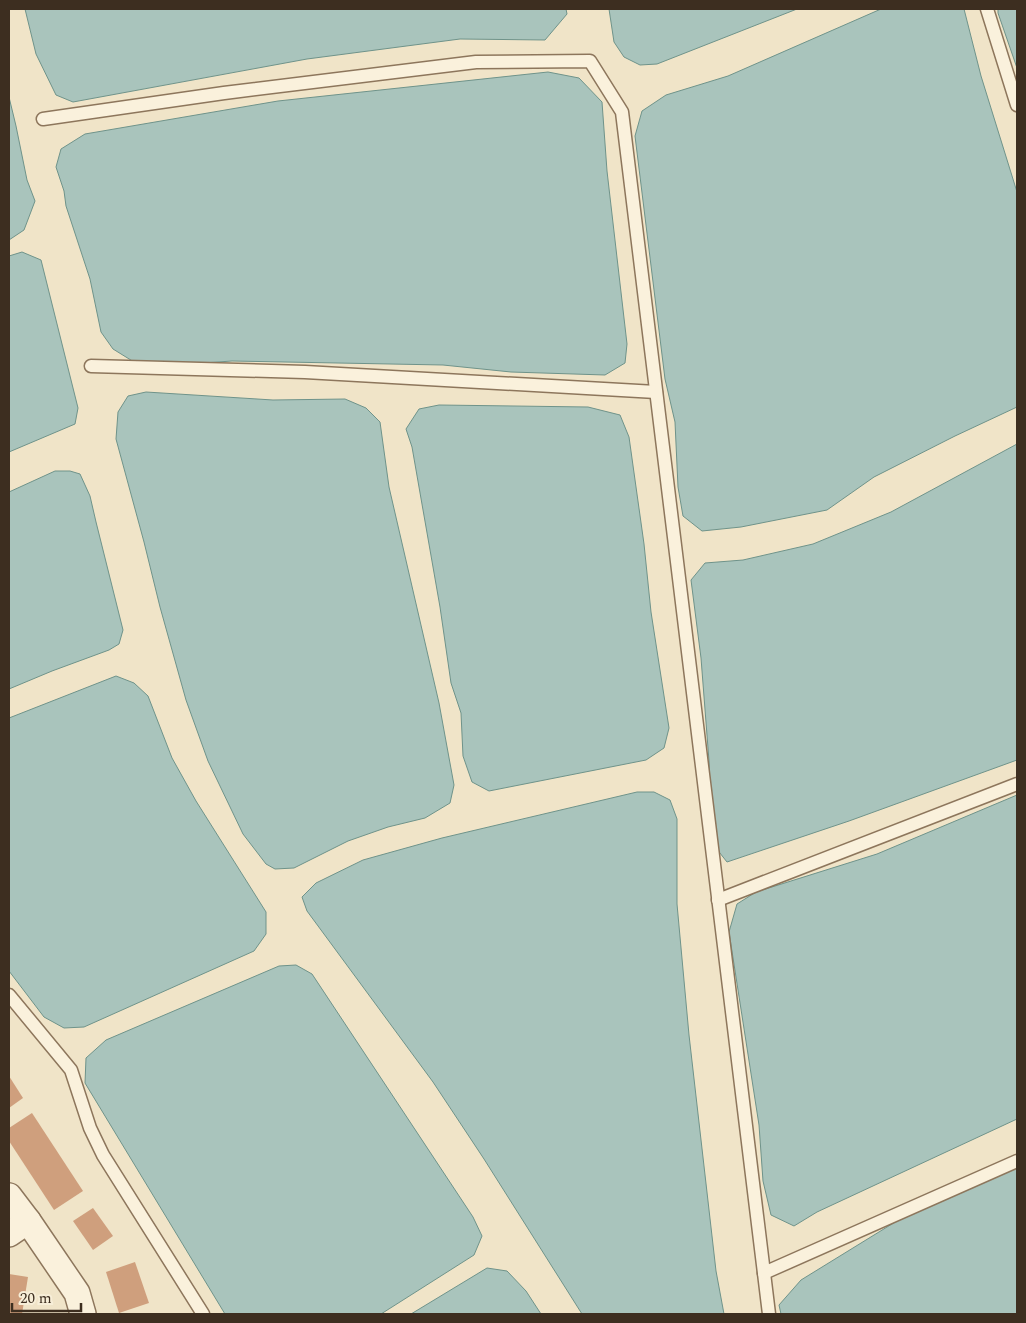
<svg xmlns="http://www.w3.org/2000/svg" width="1026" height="1323" viewBox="0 0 1026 1323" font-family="Spectral,serif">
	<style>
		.water { fill: #a9c4bc; stroke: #6f938a }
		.building { fill: #cf9f7d }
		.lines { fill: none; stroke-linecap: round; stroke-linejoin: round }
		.lane-casing { stroke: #8d765c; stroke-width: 15 }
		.street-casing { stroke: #8d765c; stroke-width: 28 }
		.lane { stroke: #faf1dc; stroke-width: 12 }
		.street { stroke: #faf1dc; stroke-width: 25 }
	</style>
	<rect width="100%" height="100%" fill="#f0e4c8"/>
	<g class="water">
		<path d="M25,9h541l1,5 -22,26 -85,-1 -153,20 -234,43 -17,-7 -20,-41z"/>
		<path d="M609,9h188l-140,55 -17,1 -16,-8 -10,-15z"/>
		<path d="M881,9h83l17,67 36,116v215l-62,29 -81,41 -47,33 -86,17 -39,4 -19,-15 -5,-29 -3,-65 -10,-43 -30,-243 7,-25 24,-16 62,-19z"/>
		<path d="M998,9h19v59l-19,-55z"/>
		<path d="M548,72l31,6 23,24 5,69 20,173 -2,19 -20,12 -94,-3 -68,-7 -211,-4 -57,4 -41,-3 -21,-13 -12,-17 -11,-53 -24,-73 -2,-15 -8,-24 5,-18 24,-15 193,-33z"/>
		<path d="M9,97l7,29 11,54 8,21 -11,29 -15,10z"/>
		<path d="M22,252l19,8 37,148 -3,16 -66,28v-196z"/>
		<path d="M146,392l127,8 72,-1 21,9 14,14 9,65 50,216 15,82 -4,18 -25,15 -37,9 -40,14 -54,27 -19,1 -9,-5 -23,-30 -35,-73 -22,-61 -26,-93 -16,-65 -28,-103 2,-27 10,-16z"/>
		<path d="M439,405l149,2 32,8 9,22 15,107 7,68 18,116 -5,20 -18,12 -157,31 -17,-9 -9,-26 -2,-43 -10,-30 -11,-76 -28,-160 -6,-18 13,-20z"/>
		<path d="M1017,444v316l-168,61 -122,41 -15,-19 -3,-82 -8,-103 -10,-78 14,-17 38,-3 70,-16 78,-32z"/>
		<path d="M55,471h15l10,3 10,22 6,26 27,108 -4,14 -10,6 -57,21 -43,18v-197z"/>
		<path d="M116,676l18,7 14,13 24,62 24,43 70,111v22l-12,17 -170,76 -20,1 -20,-11 -35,-46v-253z"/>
		<path d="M637,792h17l16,8 7,19v85l12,131 27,236 8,43h-142l-98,-155 -51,-77 -126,-171 -5,-14 14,-14 47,-23 79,-22z"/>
		<path d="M1017,795v324l-200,93 -23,14 -23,-11 -8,-34 -4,-56 -30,-193 8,-28 19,-12 121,-38z"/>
		<path d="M296,965l16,9 161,243 9,19 -8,19 -93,59h-156l-140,-231 1,-25 20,-18 173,-74z"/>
		<path d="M1017,1158v156h-236l-2,-9 22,-25 138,-85z"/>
		<path d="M487,1268l20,3 19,20 15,23h-130z"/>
	</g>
	<g class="building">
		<path d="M9,1076l14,22 -14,10z"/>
		<path d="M32,1113l51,78 -29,19 -45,-69v-13z"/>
		<path d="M93,1208l20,28 -20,14 -20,-29z"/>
		<path d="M135,1262l14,41 -30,10 -13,-41z"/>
		<path d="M9,1274l19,3 -6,37h-13z"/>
	</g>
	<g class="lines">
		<g class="lane-casing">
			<g id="lane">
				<path d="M987,9l30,96"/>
				<path d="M43,119l181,-26 252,-31 114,-1 32,51 147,1202"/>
				<path d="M91,366l214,6 351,20"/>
				<path d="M718,900l299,-116"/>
				<path d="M9,995l62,75 19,58 13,27 100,159"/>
				<path d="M764,1273l253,-112"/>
			</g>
		</g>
		<g class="street-casing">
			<g id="street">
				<path d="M9,1196l19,25 49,72 6,21"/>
				<path d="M9,1234l19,-13"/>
			</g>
		</g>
		<use href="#lane" class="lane"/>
		<use href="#street" class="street"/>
	</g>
	<rect width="1026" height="1323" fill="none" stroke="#3d2e20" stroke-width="20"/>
	<path d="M12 1303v8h69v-8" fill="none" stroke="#3d2e20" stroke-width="2.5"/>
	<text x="20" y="1303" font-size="15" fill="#3d2e20" stroke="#f7eed8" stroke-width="4" paint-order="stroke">20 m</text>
</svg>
